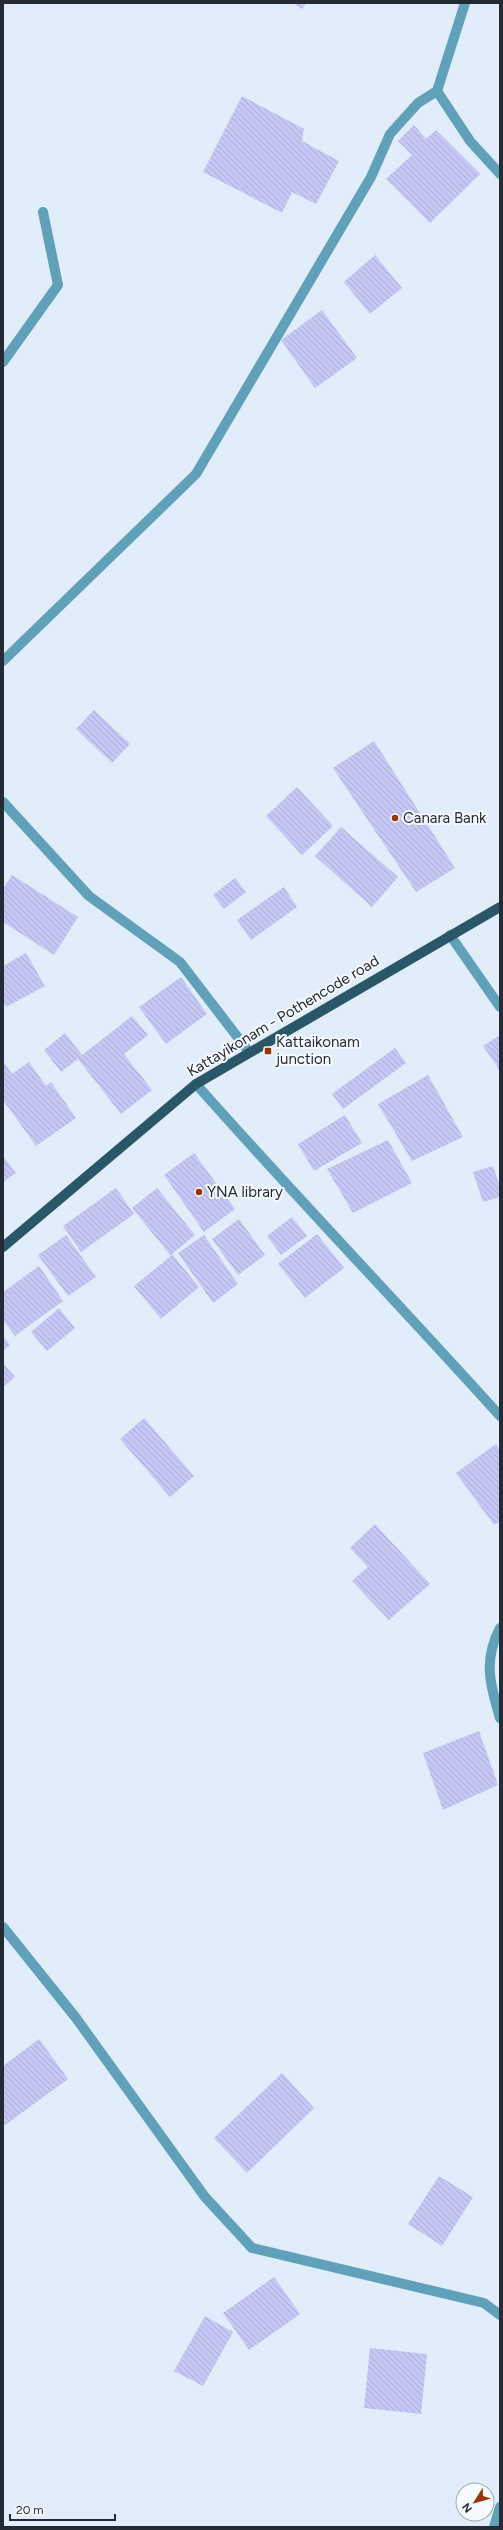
<svg xmlns="http://www.w3.org/2000/svg" width="503" height="2530" viewBox="0 0 503 2530" font-family="Figtree,sans-serif">
	<style>
		.building { fill: url(#building-back-hatch) }
		.lines { fill: none; stroke-linecap: round; stroke-linejoin: round }
		.service { stroke: #60a0b9; stroke-width: 10 }
		.minor { stroke: #60a0b9; stroke-width: 10 }
		.tertiary { stroke: #60a0b9; stroke-width: 10 }
		.primary { stroke: #2a5768; stroke-width: 10 }
		.poi-dot { fill: #9a3503; stroke: #f6fafe; stroke-width: 1.5 }
		.labels { text-anchor: middle; dominant-baseline: central; stroke-width: 4; stroke-linejoin: round; paint-order: stroke }
		.poi-label { font-size: 15px; fill: #242b34; stroke: #f6fafe; text-anchor: start }
		.street-label { font-size: 15px; fill: #242b34; stroke: #f6fafe }
	</style>
	<defs>
		<pattern id="building-back-hatch" width="6" height="6" patternUnits="userSpaceOnUse"><rect width="6" height="6" fill="#c5c7f5"/><path d="M-1 5l2 2M0 0l6 6M5-1l2 2" fill="none" stroke="#a9abd3"/></pattern>
	</defs>
	<rect width="100%" height="100%" fill="#e2edfb"/>
	<g class="building">
		<path d="M293,3h13l-4,6z"/>
		<path d="M242,96l62,33 -2,12 37,20 -23,43 -24,-12 -10,21 -79,-41z"/>
		<path d="M414,125l12,14 10,-9 44,44 -50,49 -44,-44 26,-24 -14,-14z"/>
		<path d="M375,255l27,33 -32,26 -26,-32z"/>
		<path d="M322,310l35,48 -42,30 -34,-48z"/>
		<path d="M94,710l36,34 -18,19 -36,-34z"/>
		<path d="M374,741l81,127 -39,24 -83,-124z"/>
		<path d="M297,787l36,39 -31,29 -36,-39z"/>
		<path d="M341,827l57,50 -26,30 -57,-51z"/>
		<path d="M12,875l66,42 -24,38 -51,-33v-33z"/>
		<path d="M235,878l11,14 -22,17 -11,-14z"/>
		<path d="M284,887l13,20 -46,33 -14,-20z"/>
		<path d="M26,953l19,33 -39,21 -3,-6v-35z"/>
		<path d="M181,977l26,37 -41,30 -27,-37z"/>
		<path d="M132,1016l16,19 -24,19 28,36 -31,24 -43,-55 -17,13 -17,-22 21,-17 17,22z"/>
		<path d="M500,1035v36l-17,-25z"/>
		<path d="M395,1048l11,15 -63,46 -11,-15z"/>
		<path d="M3,1061l9,13 17,-12 17,24 5,-4 25,36 -40,28 -33,-46z"/>
		<path d="M428,1075l35,62 -51,24 -34,-57z"/>
		<path d="M345,1115l17,28 -48,28 -16,-27z"/>
		<path d="M388,1140l24,43 -59,30 -26,-44z"/>
		<path d="M194,1153l41,56 -31,23 -40,-57z"/>
		<path d="M3,1156l13,17 -13,9z"/>
		<path d="M493,1166l7,21v10l-17,5 -10,-30z"/>
		<path d="M116,1188l18,26 -53,38 -18,-26z"/>
		<path d="M157,1188l38,47 -23,19 27,33 -38,32 -27,-33 37,-30 -39,-48z"/>
		<path d="M292,1217l15,19 -26,19 -14,-19z"/>
		<path d="M239,1219l26,36 -27,20 -26,-36z"/>
		<path d="M317,1234l27,34 -39,30 -27,-34z"/>
		<path d="M66,1235l30,42 -28,19 -30,-41z"/>
		<path d="M204,1235l34,49 -25,19 -35,-50z"/>
		<path d="M39,1266l24,35 -48,35 -12,-16v-28z"/>
		<path d="M59,1308l16,20 -28,23 -16,-19z"/>
		<path d="M3,1336l7,9 -7,6z"/>
		<path d="M3,1363l12,14 -12,10z"/>
		<path d="M144,1418l50,58 -24,21 -50,-58z"/>
		<path d="M496,1444l4,6v71l-6,4 -38,-52z"/>
		<path d="M375,1524l55,60 -41,36 -37,-39 16,-14 -18,-19z"/>
		<path d="M479,1731l19,54 -55,25 -20,-57z"/>
		<path d="M39,2039l29,40 -63,46 -2,-3v-56z"/>
		<path d="M282,2073l32,35 -67,65 -33,-35z"/>
		<path d="M439,2176l34,21 -31,49 -34,-22z"/>
		<path d="M274,2277l26,37 -51,36 -26,-37z"/>
		<path d="M205,2316l28,16 -30,54 -29,-15z"/>
		<path d="M370,2348l57,6 -6,60 -57,-6z"/>
	</g>
	<g class="lines">
		<path class="service" d="M450,935l50,72"/>
		<g class="minor">
			<path d="M465,3l-28,88 33,50 30,33"/>
			<path d="M3,362l55,-77 -15,-73"/>
			<path d="M3,661l193,-187 175,-297 19,-43 28,-31 19,-12"/>
			<path d="M3,802l86,94 91,66 69,90"/>
			<path d="M196,1084c99,112 203,220 304,332"/>
			<path d="M500,1628c-17,32 -10,57 0,90"/>
		</g>
		<g class="tertiary">
			<path d="M3,1927l73,91 129,179 47,51 232,55 16,12"/>
			<path d="M494,2527l6,-20"/>
		</g>
		<path class="primary" d="M3,1247l193,-163 304,-177"/>
	</g>
	<g class="poi-dot">
		<circle cx="395" cy="818" r="4"/>
		<rect x="264" y="1047" width="8" height="8" rx="2"/>
		<circle cx="199" cy="1192" r="4"/>
	</g>
	<g class="labels">
		<g class="poi-label">
			<text x="403" y="818">Canara Bank</text>
			<text x="276" y="1042">Kattaikonam<tspan x="276" dy="17">junction</tspan></text>
			<text x="207" y="1192">YNA library</text>
		</g>
		<g class="street-label">
			<text transform="translate(283 1016) rotate(-31)">Kattayikonam - Pothencode road</text>
		</g>
	</g>
	<rect width="503" height="2530" fill="none" stroke="#242b34" stroke-width="8"/>
	<g transform="translate(475 2502) rotate(233)"><circle r="19" fill="#f6fafe" stroke="#a2a7ad"/>
	<path d="M0-3L7 15L0 10L-7 15Z" fill="#9a3503"/>
	<text y="-6" font-size="11" font-weight="bold" text-anchor="middle" fill="#242b34">N</text>
	</g>
	<path d="M10 2514v6h105v-6" fill="none" stroke="#242b34" stroke-width="2"/>
	<text x="16" y="2514" font-size="12" fill="#242b34" stroke="#f6fafe" stroke-width="3" paint-order="stroke">20 m</text>
</svg>
